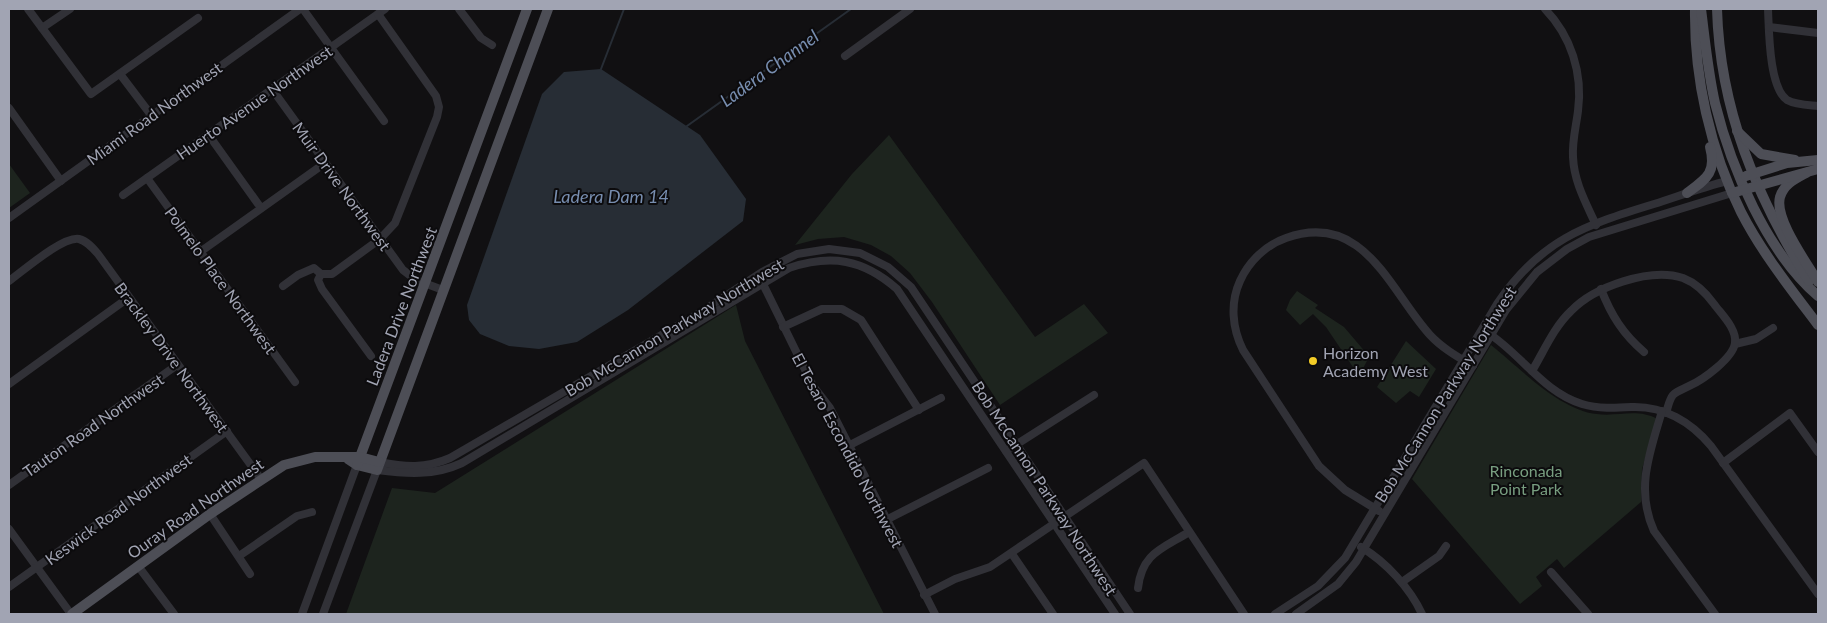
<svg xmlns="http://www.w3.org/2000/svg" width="1827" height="623" viewBox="0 0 1827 623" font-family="Lato,sans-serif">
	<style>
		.green { fill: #1d241e }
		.water { fill: #272d35 }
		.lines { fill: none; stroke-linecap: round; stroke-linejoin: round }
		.stream { stroke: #272d35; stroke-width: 2 }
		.minor { stroke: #313137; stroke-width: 8 }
		.major { stroke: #4d4e56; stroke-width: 10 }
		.poi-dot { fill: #f3cc27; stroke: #0c0b0d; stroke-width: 2 }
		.labels { text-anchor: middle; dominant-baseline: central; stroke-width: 4; stroke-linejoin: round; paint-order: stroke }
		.street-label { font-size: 16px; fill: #a1a4b3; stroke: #0c0b0d }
		.poi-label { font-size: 16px; fill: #a1a4b3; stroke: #0c0b0d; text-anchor: start }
		.park-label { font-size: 16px; fill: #789e80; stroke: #0c0b0d }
		.water-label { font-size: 18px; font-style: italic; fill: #778daf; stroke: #0c0b0d }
	</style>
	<rect width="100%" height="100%" fill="#111012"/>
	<g class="green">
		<path d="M889,135l146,202 49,-33 24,29 -108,72 -68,-103 -22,-29 -19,-17 -20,-11 -27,-8 -26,2 -23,6 57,-71z"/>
		<path d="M9,164l21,29 -21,15z"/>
		<path d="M1297,291l21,14 -3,3 29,19 23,27 1,5 -9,17 -33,-49 -13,-13 -13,11 -14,-15 4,-10z"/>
		<path d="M736,305l9,36 139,273h-538l46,-126 43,5z"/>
		<path d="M1406,341l30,28 -17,28 -9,-6 -14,12 -19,-16z"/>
		<path d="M1491,345c29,23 68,65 106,69 20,3 41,-6 60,5l-15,50 -1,33 -77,66 -7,-9 -21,18 6,9 -22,18 -108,-125z"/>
	</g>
	<path class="water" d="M601,69l99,66 46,64 -3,22 -115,89 -51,32 -38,7 -30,-3 -29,-12 -11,-14 -2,-15 75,-211 22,-22z"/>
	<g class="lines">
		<g class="stream">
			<path d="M601,69l23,-60"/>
			<path d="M687,126l164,-117"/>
		</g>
		<g class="minor">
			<path d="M28,9l63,85 107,-76"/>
			<path d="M303,9l81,112"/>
			<path d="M459,9l22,29 11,7"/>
			<path d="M1545,9c26,27 38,64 33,102 -2,16 -6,30 -5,46 1,25 13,46 23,68"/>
			<path d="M1768,9c1,21 1,79 19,91 9,5 21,5 31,6"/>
			<path d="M1769,27l49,6"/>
			<path d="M42,28l28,-19"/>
			<path d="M845,56l65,-47"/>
			<path d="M120,74l31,41"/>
			<path d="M272,89l131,181 13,10 27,10"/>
			<path d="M9,108l52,73"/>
			<path d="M208,134l53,74"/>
			<path d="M147,178l148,204"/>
			<path d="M123,195l262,-186"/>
			<path d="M9,218l291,-209"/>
			<path d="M200,252l125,-89"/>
			<path d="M321,274l-3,6 4,9 49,67"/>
			<path d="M9,281c14,-10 54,-45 70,-42 8,2 14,9 19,15l163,225"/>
			<path d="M763,284l50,102 17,22 105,206"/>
			<path d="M283,286l15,-11 16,-7 7,6h11l48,-35 15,-16 42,-106 2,-10 -3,-11 -58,-82"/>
			<path d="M1601,289c10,26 22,45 43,63"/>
			<path d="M783,327l39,-18h20l19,11 58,90"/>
			<path d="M1488,333c33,21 55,59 94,71 17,5 33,4 50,3 32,-1 59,15 79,39l107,148"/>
			<path d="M1735,344l21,-5 17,-11"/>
			<path d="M1532,371c12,-20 22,-44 39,-60 23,-24 79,-44 112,-33 13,5 23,15 31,26 8,11 23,25 21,39 -2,15 -32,37 -46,43 -5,3 -11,4 -16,9 -4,5 -5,12 -7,18"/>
			<path d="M9,384l119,-86"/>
			<path d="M1662,411c-12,41 -27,78 -8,120l61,83"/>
			<path d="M848,446l93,-48"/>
			<path d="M1006,451l88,-56"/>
			<path d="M379,462c26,5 46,7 71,-4l251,-146 61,-40 35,-18 32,-5 31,4 28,14 23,20 219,327"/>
			<path d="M1723,463l67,-50 28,39"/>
			<path d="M9,485l168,-120"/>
			<path d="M1379,511l-34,-21 -26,-24 -76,-116c-11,-22 -13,-47 -3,-69 9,-20 26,-36 46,-43 78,-28 104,53 144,97 12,13 28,22 43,31"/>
			<path d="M210,514l40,60"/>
			<path d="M886,520l102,-52"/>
			<path d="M9,529l62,85"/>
			<path d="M1361,547c25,15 49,41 61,67"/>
			<path d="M1012,554l41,60"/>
			<path d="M239,556l58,-40 15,-4"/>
			<path d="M138,566l36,48"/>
			<path d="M1551,572l37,42"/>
			<path d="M1402,582l37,-26 7,-10"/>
			<path d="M9,587l218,-156"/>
			<path d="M1138,588c4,-35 24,-39 51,-56"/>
			<path d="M924,595l31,-16 35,-12 154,-104 100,151"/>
			<path d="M302,614l55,-149"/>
			<path d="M323,614l54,-144c30,4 57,6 85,-7l327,-195c42,-14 74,-9 108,21l218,325"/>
			<path d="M1275,614l43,-28 27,-28 152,-254c43,-64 88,-79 157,-100 25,-8 49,-17 73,-23"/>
			<path d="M1296,614l42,-30 18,-22 150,-252 31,-38 30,-23 22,-12 143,-44"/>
		</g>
		<g class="major">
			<path d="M1695,9c-1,68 15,141 46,203 21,41 50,77 77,113"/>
			<path d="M1701,9c4,31 7,63 14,94 16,65 52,149 103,193"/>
			<path d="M1717,9c3,101 39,187 92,272"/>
			<path d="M1737,131l24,23 34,6"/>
			<path d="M1806,173c-11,6 -22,11 -26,24 -6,22 27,66 38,85"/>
			<path d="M1746,176l41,-13 31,-3"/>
			<path d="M1687,193c19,-14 30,-20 23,-46"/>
			<path d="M1732,193l86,-24"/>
			<path d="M348,459l9,6 20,5 171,-461"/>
			<path d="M357,465l170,-456"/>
			<path d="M72,614l138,-100 74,-49 31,-8h45l19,5"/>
		</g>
	</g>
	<circle class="poi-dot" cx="1313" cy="361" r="5"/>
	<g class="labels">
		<g class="street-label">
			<text transform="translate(254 102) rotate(-35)">Huerto Avenue Northwest</text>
			<text transform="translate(154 113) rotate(-36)">Miami Road Northwest</text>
			<text transform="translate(342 186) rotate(54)">Muir Drive Northwest</text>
			<text transform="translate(221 280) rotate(54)">Polmelo Place Northwest</text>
			<text transform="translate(401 306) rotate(-69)">Ladera Drive Northwest</text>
			<text transform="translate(674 327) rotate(-31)">Bob McCannon Parkway Northwest</text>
			<text transform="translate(172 357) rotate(54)">Brackley Drive Northwest</text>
			<text transform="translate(1445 394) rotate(-58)">Bob McCannon Parkway Northwest</text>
			<text transform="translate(93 425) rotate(-35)">Tauton Road Northwest</text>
			<text transform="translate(848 450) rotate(62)">El Tesaro Escondido Northwest</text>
			<text transform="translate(1045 488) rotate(57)">Bob McCannon Parkway Northwest</text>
			<text transform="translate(195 508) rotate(-35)">Ouray Road Northwest</text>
			<text transform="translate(118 509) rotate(-36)">Keswick Road Northwest</text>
		</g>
		<g class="poi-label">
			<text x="1323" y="352">Horizon<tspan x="1323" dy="18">Academy West</tspan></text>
		</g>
		<g class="park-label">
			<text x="1526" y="470">Rinconada<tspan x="1526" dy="18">Point Park</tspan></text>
		</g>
		<g class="water-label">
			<text transform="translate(769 68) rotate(-36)">Ladera Channel</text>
			<text x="611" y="196">Ladera Dam 14</text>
		</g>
	</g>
	<rect width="1827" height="623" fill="none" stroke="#a1a4b3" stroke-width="20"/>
</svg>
